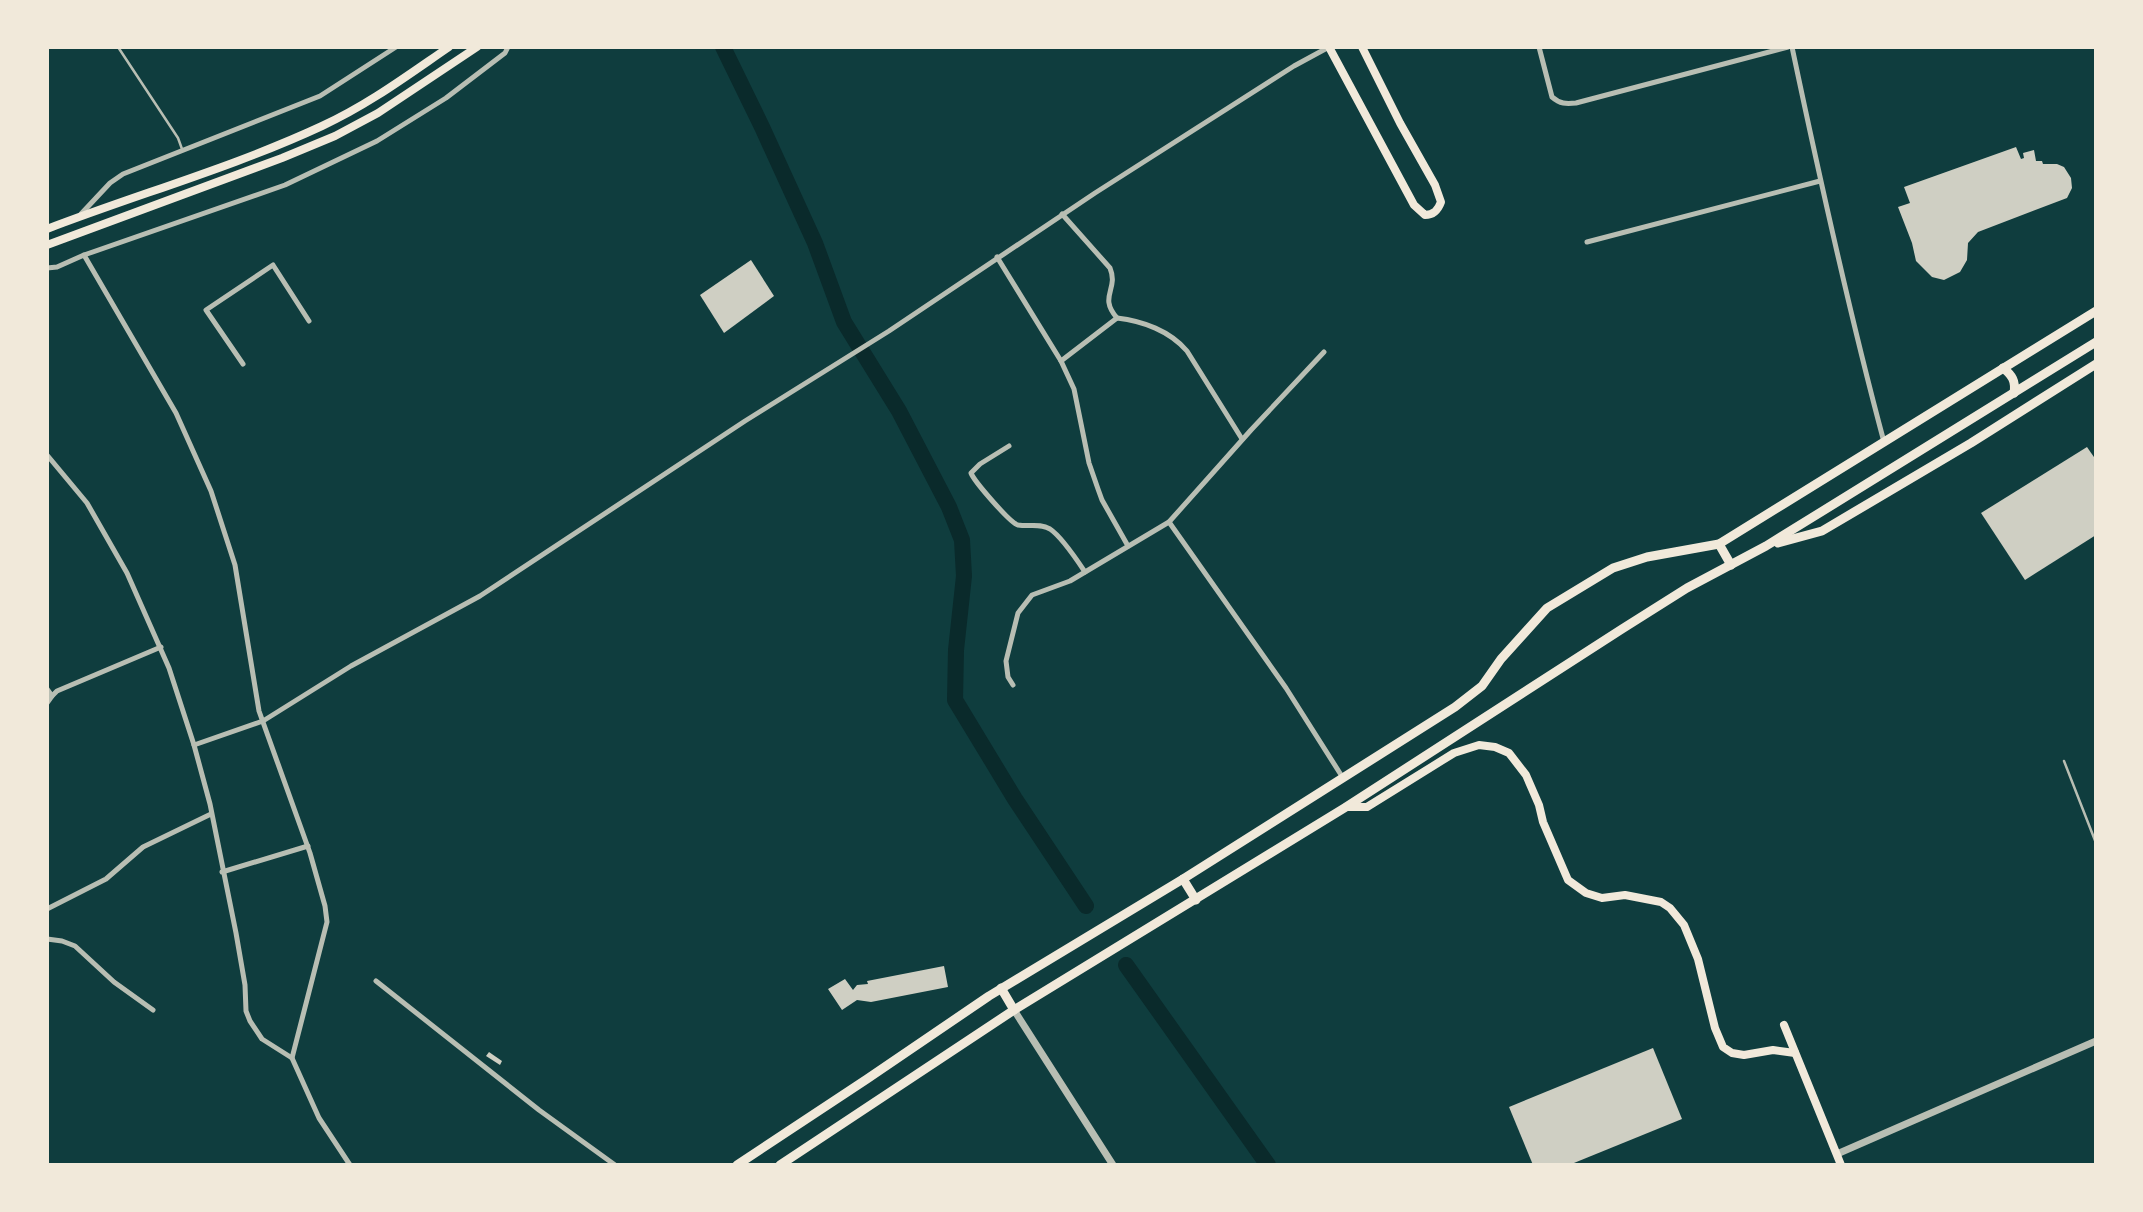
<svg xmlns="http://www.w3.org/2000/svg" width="2143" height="1212" viewBox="0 0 2143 1212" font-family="'Nunito Sans',sans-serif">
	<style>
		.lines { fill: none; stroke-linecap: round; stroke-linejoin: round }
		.river { stroke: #0a2a2b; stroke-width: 16 }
		.building { fill: #cfcfc3 }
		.service { stroke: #b8beb3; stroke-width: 2.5 }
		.minor { stroke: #b8beb3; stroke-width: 5 }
		.tertiary { stroke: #b8beb3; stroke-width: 7 }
		.secondary { stroke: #f1e9da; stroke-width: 8 }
		.primary { stroke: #f1e9da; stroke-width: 9 }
	</style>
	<rect width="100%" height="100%" fill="#0f3d3e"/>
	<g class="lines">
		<g class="river">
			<path d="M723,47l39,80 53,116 29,79 55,89 50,96 13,33 2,36 -8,74 -1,50 60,99 71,107"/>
			<path d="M1126,965l142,200"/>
		</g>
	</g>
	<g class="building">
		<path d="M2016,147l5,12 3,-1 -1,-5 11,-3 2,11h6l1,3h14l7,3 7,11 1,10 -5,10 -89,34 -10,11 -1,17 -7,12 -16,8 -12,-3 -16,-16 -4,-18 -14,-36 12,-4 -6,-16z"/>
		<path d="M751,260l23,36 -50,37 -24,-38z"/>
		<path d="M2087,447l9,13v75l-71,45 -44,-67z"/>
		<path d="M944,966l4,21 -77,15 -14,-2 -15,10 -14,-21 17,-10 8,11 4,-5 11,-1 -1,-3z"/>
		<path d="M1653,1048l29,71 -113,46h-36l-24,-58z"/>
		<path d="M489,1052l13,9 -2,4 -14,-9z"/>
	</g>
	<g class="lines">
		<g class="service">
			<path d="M118,47l60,91 4,11"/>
			<path d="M2064,761l32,82"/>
		</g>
		<g class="minor">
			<path d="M1539,47l13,50c8,7 14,7 24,6l212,-56"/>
			<path d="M1792,47c28,133 57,265 92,395"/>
			<path d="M81,214l29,-31 13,-9 197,-78 76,-49"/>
			<path d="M1062,214l48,54c9,22 -12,28 7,50"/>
			<path d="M1587,242l233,-61"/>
			<path d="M84,255l92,158 35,78 24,74 24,146 51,142 15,53 2,16 -35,136"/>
			<path d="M997,257l64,104 13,28 15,74 9,26 4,11 26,46"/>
			<path d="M47,268l10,-1 27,-12 201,-70 92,-44 69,-43 59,-45 3,-6"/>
			<path d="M1061,361l56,-43c26,3 53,13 70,33l55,88"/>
			<path d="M243,364l-37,-54 67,-45 36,56"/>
			<path d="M1009,446l-29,18 -9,9c3,8 39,50 47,52 12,2 21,-2 32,4 12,8 27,31 35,43"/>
			<path d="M47,455l40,48 40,70 42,95 25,77 16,59 26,129 9,52 1,26 4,10 12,18 30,19 27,60 31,47"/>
			<path d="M1169,522l117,166 57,90"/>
			<path d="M1013,685l-5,-8 -2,-16 12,-48 14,-18 38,-14 99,-59 82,-92 73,-78"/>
			<path d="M47,689l5,7 -5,7"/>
			<path d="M52,696l5,-5 104,-44"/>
			<path d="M194,745l69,-24 88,-55 129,-70 265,-175 144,-90 206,-138 199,-127 35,-19"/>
			<path d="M222,872l86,-26"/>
			<path d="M47,909l59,-30 37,-32 68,-33"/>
			<path d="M47,939l15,2 13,5 39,36 39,28"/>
			<path d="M376,981l163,129 76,55"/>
		</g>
		<g class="tertiary">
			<path d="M1014,1010l99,155"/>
			<path d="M1837,1154l259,-113"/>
		</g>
		<g class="secondary">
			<path d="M1329,47l85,158 11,10c9,0 13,-5 16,-13l-6,-17 -35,-62 -38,-76"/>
			<path d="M47,229c91,-35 187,-62 275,-103 46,-21 86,-51 127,-79"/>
			<path d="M47,245l235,-87 53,-22 43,-23 99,-66"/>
			<path d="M1346,807h21l87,-54 25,-8 16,2 14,6 17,22 13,30 4,17 25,58 18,13 16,5 23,-3 36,7 9,6 14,17 14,34 17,69 8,19 9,6 12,2 29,-5 22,3"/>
			<path d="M1784,1025l57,140"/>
		</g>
		<g class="primary">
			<path d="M2003,368c9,7 13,13 11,25"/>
			<path d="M1778,543l44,-12 149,-88 125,-79"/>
			<path d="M1719,544l12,21"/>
			<path d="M1183,879l13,21"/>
			<path d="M1001,988l13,22"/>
			<path d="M737,1165l130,-86 122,-83 194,-117 272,-172 27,-21 19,-27 46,-51 66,-40 34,-11 72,-13 377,-233"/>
			<path d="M780,1165l234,-155 332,-203 276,-178 65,-41 79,-42 330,-204"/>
		</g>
	</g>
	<rect width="2143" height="1212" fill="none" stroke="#f1e9da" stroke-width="98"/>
</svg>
